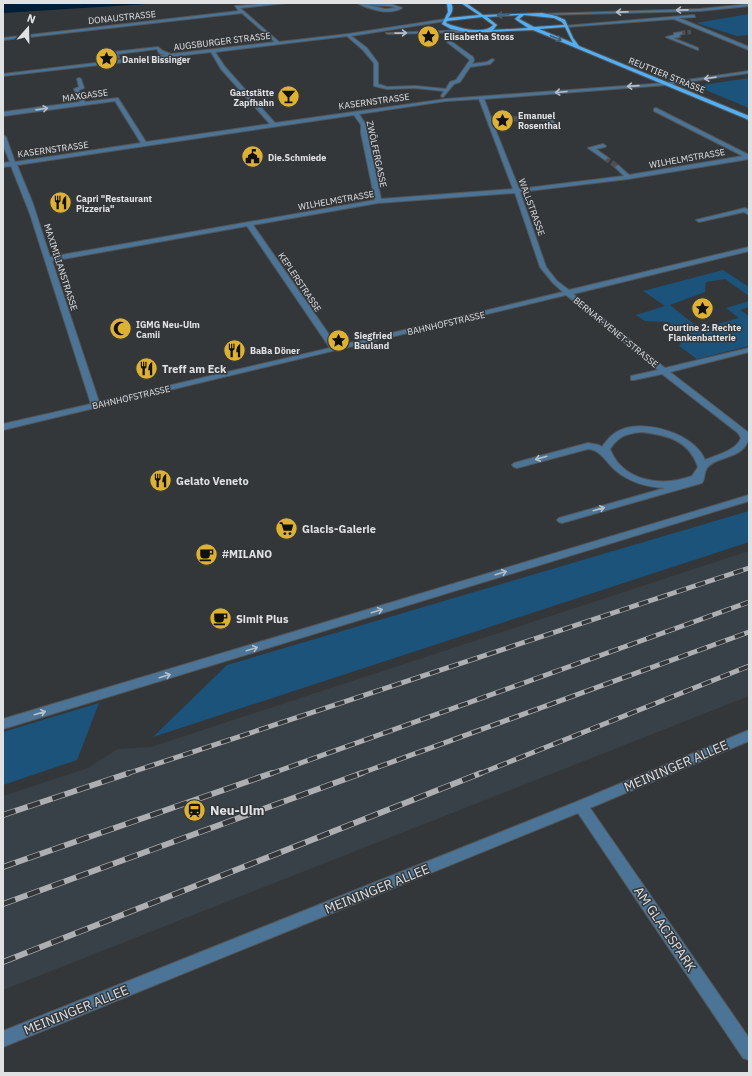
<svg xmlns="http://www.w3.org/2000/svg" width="752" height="1076" font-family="'IBM Plex Sans',sans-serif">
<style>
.built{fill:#384148}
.green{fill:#1c537a}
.water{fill:#001e35}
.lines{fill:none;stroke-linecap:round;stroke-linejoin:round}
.minor-tunnel-far1{stroke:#4e5053;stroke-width:4.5;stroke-dasharray:4.5 2;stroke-linecap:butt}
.minor-tunnel{stroke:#4e5053;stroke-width:5.5;stroke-dasharray:5.5 2.5;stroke-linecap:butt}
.minor-casing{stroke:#535658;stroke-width:2}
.major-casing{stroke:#535658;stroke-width:2}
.minor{fill:#4b7496;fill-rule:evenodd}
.major{fill:#53aff4;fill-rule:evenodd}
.rail-far1-casing{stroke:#adafb2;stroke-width:5}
.rail-casing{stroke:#adafb2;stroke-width:6}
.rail-far1{stroke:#34373a;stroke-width:3.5;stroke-dasharray:10;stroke-linecap:butt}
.rail{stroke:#34373a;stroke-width:4.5;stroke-dasharray:13;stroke-linecap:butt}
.oneway{stroke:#b3c0cc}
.oneway2{stroke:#3f617b}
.labels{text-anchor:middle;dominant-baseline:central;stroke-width:3;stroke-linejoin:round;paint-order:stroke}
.far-street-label{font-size:9px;fill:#dfe1e3;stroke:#34373a}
.far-poi-label{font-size:9px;font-weight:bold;fill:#dfe1e3;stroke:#34373a;text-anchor:start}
.poi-label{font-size:11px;font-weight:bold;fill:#dfe1e3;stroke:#34373a;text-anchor:start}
.near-street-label{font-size:13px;fill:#dfe1e3;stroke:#34373a}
.near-poi-label{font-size:13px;font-weight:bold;fill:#dfe1e3;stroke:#34373a;text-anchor:start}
</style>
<rect width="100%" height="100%" fill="#34373a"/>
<path class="built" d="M749,551v145l-746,294v-194l85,-28 30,-19 33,-2z"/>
<path class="green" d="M749,14v21l-12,1 -41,-13z
M749,78v30l-53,-22z
M723,270l26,17v9l-24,-17 -19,3 -1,10 -35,13 30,24 39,-11 -13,-10 23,-7v6l-9,3 9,6v30l-52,13 -18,-13 7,-11 -18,-13 -23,-1 -9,-6 29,-9 -22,-15z
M749,511v31l-596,195 74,-72z
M99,703l-22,57 -74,25v-53z"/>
<path class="water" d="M3,3h160l-160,10z"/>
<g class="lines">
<path class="minor-tunnel-far1" d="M681,33l10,-1"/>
<path class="minor-tunnel" d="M505,119l28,-1
M605,158l13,9"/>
<defs>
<path id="minor" d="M271,3h16l-47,5 39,34 69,-8 98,-15 -1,2 -94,15 16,12 11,15v21l9,3 28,-1 31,3 4,-7 6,-2 14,-20 -23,-18 2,-2 24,17 1,3 -2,4 15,-2 5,-3 2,1 -4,4 -20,3 -10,15 -6,2 -11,13 -2,-1 3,-5 -29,-3 -28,1 -13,-3v-23l-11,-13 -16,-14 -132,16 10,15 50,56 171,-24 220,-16 83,-12v2l-83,12 -182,14 7,18h14l3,2 -3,2h-13l27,68 105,-13 -9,-9 3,-2 11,10 114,-19 -89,-45v-2l2,-1 93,47v4l-121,20 -108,13 26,75 11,14 12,9 180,-43v4l-176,43 92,74 84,-20v4l-79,20 79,61c0,27 -33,22 -42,35 -3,4 -2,11 -5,15l-140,40 -3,-1 -2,-2 2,-2 106,-30c-19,-1 -36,-6 -50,-18 -9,-8 -14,-20 -27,-21l-71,19 -3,-1 -2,-2 2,-2 74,-20 11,2 3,2c6,-8 10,-14 21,-18 24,-9 72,5 82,31 11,-5 31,-9 36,-22l-3,-5 -76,-59 -28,6h-3v-4l27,-6 -92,-75 -563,135v-6l88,-20 -61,-190 -19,-48 -8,1v-4l7,-1 -7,-17v-10l3,2 9,25 126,-19 -26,-42 -112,15v-4l77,-10 -6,-13 5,-2 -2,-8 2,-1 2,1 3,9 -5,2 6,12 33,-4 28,44 124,-18 -49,-55 -10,-17 -208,24v-2l109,-13 3,-4 -2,-5 45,-5 5,4 8,3 104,-12 -33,-29 -239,27v-2l236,-27 -4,-5zM157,49l2,4 6,2 -48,5 2,-3 -1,-3zM479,99l34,90 -132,10 -14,-66 -1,-8 -7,-11 87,-13zM354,115l7,10v8l14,67 -325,57 -17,-53 -16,-39zM515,193l25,74 13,16 10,9 -226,54 -84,-121 125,-22zM247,226l83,122 -231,54 -47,-141zM641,432c26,3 48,8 57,35l-6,9c-24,9 -55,8 -74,-13 -3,-4 -6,-9 -8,-14 9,-13 15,-15 31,-17z
M357,3l34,1 11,4c-13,8 -33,1 -45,-5zM368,5l23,1 5,2 -11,1z
M749,4v2l-49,5 -158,4 -2,-1 160,-5z
M694,15l1,2 -16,1 70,29v3l-75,-31 -108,8 -2,-1z
M468,30l-1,2 -79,2 -2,-1z
M682,32v2l-3,1 1,2 -7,1 25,10v2l-32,-13 8,-2v-2z
M533,116l17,1 6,8 -5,1 -4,-6 -16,-1v-2z
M603,144l3,2 -1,1 -9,2 11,8 1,1 -3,2 -17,-12z
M745,208l4,2v5l-5,-3 -45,10 -3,-2z
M749,495v6l-746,228v-10z
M749,730v11l-159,67 159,230v22l-6,-2 -165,-245 -575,234v-16l573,-229z"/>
<path id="major" d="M447,3h4c3,6 1,10 -3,15l31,-3 -18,-12h5l17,12 59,-2 14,3 9,4 8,18 6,8 170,70v4l-216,-90 -45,2h-22l-15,-3 -9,-5 6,-12zM519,15l-4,4 13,9 -35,2 4,-5 -10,-8zM524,15l30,3 8,4 2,3 -30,2 -15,-8zM482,17l11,8c-8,10 -36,3 -47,-2l1,-2zM565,27l8,16 -34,-14z"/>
</defs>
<use href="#minor" class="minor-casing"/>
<use href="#major" class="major-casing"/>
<use href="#minor" class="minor"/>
<use href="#major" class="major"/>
<defs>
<path id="rail-far1" d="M126,774l623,-206
M270,774l479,-172
M359,774l390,-142
M479,774l270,-108"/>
<path id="rail" d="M3,815l126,-42
M3,867l269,-94
M3,904l359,-131
M3,962l478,-189"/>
</defs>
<use href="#rail-far1" class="rail-far1-casing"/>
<use href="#rail" class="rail-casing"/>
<use href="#rail-far1" class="rail-far1"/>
<use href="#rail" class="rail"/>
</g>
<defs><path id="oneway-shaft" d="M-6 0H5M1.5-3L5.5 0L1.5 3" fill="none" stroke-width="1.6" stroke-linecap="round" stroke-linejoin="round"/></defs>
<g class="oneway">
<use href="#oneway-shaft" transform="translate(682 10) rotate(179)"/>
<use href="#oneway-shaft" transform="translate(622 12) rotate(179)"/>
<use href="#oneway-shaft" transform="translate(401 33) rotate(-1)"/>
<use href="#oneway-shaft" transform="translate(710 78) rotate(172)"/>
<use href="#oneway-shaft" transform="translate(633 86) rotate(176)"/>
<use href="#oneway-shaft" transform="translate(561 92) rotate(175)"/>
<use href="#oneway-shaft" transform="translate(42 109) rotate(-8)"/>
<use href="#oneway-shaft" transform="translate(541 458) rotate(164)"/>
<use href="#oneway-shaft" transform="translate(599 509) rotate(-16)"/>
<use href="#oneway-shaft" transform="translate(501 573) rotate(-17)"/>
<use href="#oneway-shaft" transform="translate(377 611) rotate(-17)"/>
<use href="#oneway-shaft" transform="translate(252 649) rotate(-17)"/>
<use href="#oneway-shaft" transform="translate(165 676) rotate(-17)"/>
<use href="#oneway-shaft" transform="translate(40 713) rotate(-16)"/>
</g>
<g class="oneway2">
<use href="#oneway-shaft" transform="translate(503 15) rotate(176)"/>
<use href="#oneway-shaft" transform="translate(556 38) rotate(23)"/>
</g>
<defs>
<symbol id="sight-disc" viewBox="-11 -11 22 22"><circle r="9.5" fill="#ddb133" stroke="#34373a"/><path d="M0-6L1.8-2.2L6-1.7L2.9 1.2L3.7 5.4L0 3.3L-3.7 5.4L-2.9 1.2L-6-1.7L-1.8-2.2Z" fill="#111"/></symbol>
<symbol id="bar-disc" viewBox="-11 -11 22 22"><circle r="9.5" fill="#ddb133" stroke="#34373a"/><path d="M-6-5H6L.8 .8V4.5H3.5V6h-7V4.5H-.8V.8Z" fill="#111"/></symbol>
<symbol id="civic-disc" viewBox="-11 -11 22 22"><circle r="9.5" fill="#ddb133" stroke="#34373a"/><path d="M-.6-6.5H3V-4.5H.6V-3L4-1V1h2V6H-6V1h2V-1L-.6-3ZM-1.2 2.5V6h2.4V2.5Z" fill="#111"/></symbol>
<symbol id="restaurant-disc" viewBox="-11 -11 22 22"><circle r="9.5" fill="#ddb133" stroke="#34373a"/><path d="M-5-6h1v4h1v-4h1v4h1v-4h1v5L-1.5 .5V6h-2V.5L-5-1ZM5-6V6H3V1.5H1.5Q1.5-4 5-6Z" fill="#111"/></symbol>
<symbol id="mosque-disc" viewBox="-11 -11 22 22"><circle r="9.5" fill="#ddb133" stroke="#34373a"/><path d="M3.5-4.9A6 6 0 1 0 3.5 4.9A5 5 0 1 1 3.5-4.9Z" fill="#111"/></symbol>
<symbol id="supermarket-disc" viewBox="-11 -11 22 22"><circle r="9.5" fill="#ddb133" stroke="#34373a"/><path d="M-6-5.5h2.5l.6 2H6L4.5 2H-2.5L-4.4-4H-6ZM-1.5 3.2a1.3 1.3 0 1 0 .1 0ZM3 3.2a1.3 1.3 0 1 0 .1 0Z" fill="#111"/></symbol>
<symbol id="cafe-disc" viewBox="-11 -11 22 22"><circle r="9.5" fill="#ddb133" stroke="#34373a"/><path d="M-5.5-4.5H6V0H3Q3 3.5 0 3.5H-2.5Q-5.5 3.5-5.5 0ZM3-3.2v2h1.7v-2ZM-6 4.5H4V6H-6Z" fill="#111"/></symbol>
<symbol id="station-disc" viewBox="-11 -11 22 22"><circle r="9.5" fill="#ddb133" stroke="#34373a"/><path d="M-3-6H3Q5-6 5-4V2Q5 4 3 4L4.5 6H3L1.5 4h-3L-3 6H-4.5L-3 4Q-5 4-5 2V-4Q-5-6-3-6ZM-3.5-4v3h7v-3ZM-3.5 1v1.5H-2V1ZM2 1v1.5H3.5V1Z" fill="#111"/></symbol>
</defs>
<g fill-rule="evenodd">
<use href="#sight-disc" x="416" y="24" width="25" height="25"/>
<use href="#sight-disc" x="94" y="46" width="25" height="25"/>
<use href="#bar-disc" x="276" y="84" width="25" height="25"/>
<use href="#sight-disc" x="490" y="108" width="25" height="25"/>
<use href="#civic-disc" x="240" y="144" width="25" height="25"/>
<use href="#restaurant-disc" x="48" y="190" width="25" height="25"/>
<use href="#sight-disc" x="690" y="296" width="25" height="25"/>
<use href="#mosque-disc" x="108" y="316" width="25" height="25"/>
<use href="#sight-disc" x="326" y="328" width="25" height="25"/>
<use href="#restaurant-disc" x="222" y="338" width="25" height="25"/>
<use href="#restaurant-disc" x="134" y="356" width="25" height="25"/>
<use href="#restaurant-disc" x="148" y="468" width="25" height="25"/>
<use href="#supermarket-disc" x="274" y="516" width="25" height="25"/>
<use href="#cafe-disc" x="194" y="542" width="25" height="25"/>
<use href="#cafe-disc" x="208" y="606" width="25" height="25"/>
<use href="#station-disc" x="182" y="798" width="25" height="25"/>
</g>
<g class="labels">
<g class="far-street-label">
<text transform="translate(122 17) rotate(-6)">DONAUSTRASSE</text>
<text transform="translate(222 41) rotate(-7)">AUGSBURGER STRASSE</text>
<text transform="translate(667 75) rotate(22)">REUTTIER STRASSE</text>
<text transform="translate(85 95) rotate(-8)">MAXGASSE</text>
<text transform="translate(374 101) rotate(-8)">KASERNSTRASSE</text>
<text transform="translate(53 149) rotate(-8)">KASERNSTRASSE</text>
<text transform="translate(377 154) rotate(78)">ZWÖLFERGASSE</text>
<text transform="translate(687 158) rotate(-10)">WILHELMSTRASSE</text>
<text transform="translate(336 200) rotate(-10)">WILHELMSTRASSE</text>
<text transform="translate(532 207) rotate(70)">WALLSTRASSE</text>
<text transform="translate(61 267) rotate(72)">MAXIMILIANSTRASSE</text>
<text transform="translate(300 282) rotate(56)">KEPLERSTRASSE</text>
<text transform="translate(446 323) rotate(-13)">BAHNHOFSTRASSE</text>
<text transform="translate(616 332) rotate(39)">BERNAR-VENET-STRASSE</text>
<text transform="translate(131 397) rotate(-13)">BAHNHOFSTRASSE</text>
</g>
<g class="far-poi-label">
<text x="444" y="36">Elisabetha Stoss</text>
<text x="122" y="59">Daniel Bissinger</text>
<text x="274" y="92" text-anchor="end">Gaststätte<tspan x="274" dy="10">Zapfhahn</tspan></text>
<text x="518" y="115">Emanuel<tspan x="518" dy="10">Rosenthal</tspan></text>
<text x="268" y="157">Die.Schmiede</text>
<text x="76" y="198">Capri "Restaurant<tspan x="76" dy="10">Pizzeria"</tspan></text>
<text x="136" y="324">IGMG Neu-Ulm<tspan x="136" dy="10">Camii</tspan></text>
<text x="702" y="327" text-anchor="middle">Courtine 2: Rechte<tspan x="702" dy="10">Flankenbatterie</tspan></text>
<text x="354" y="335">Siegfried<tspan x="354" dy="10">Bauland</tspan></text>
<text x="250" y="350">BaBa Döner</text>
</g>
<g class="poi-label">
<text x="162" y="369">Treff am Eck</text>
<text x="176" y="481">Gelato Veneto</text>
<text x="302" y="529">Glacis-Galerie</text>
<text x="222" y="554">#MILANO</text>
<text x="236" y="619">Simit Plus</text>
</g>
<g class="near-street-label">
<text transform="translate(676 766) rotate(-23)">MEININGER ALLEE</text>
<text transform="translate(377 889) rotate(-22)">MEININGER ALLEE</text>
<text transform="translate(665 929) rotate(56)">AM GLACISPARK</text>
<text transform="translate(76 1010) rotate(-22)">MEININGER ALLEE</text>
</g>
<g class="near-poi-label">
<text x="210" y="810">Neu-Ulm</text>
</g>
</g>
<rect width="752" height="1076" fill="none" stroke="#dfe1e3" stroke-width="8"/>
<g transform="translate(28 28) rotate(20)" stroke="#34373a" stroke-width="3" paint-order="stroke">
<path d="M0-3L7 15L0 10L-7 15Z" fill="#dfe1e3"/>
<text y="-6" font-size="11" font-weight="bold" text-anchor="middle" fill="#dfe1e3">N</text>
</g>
</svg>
